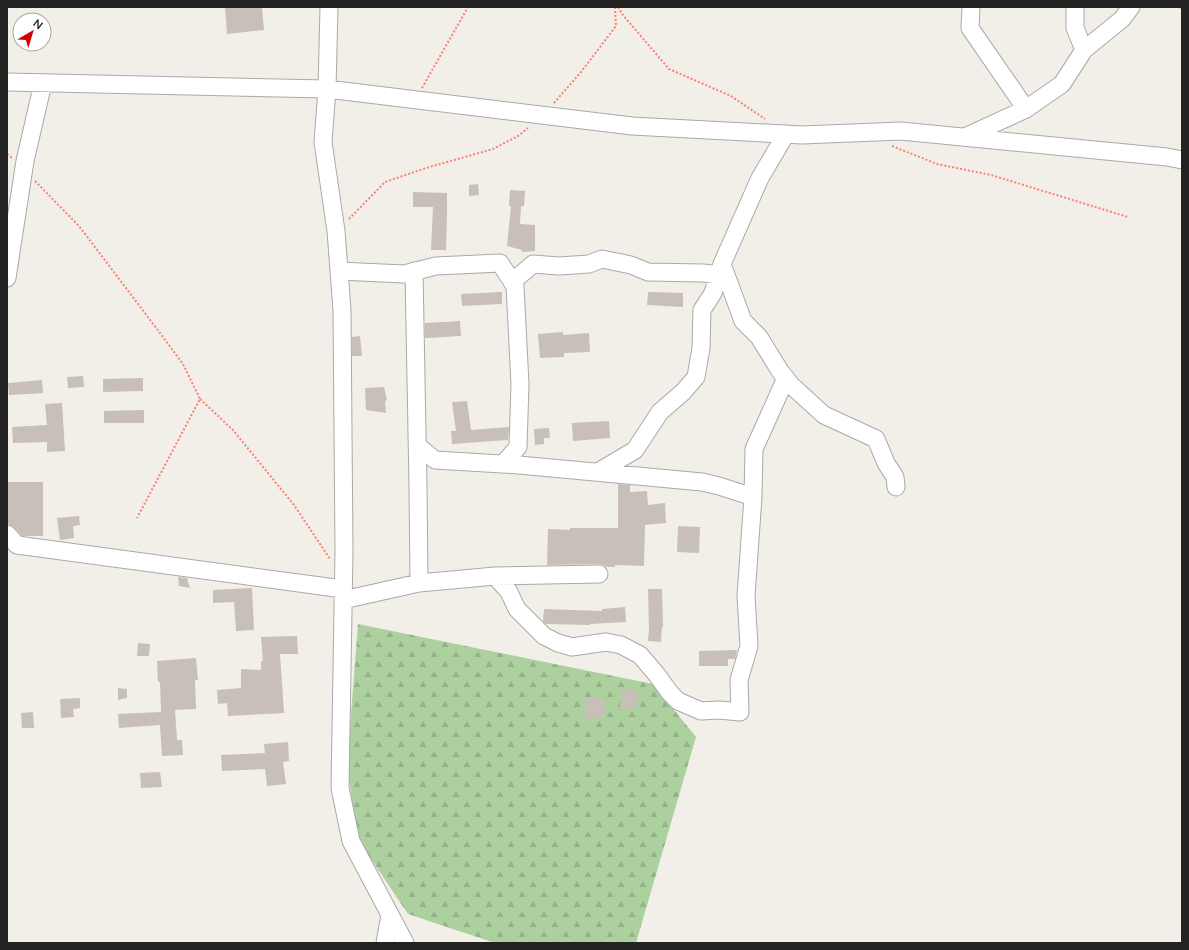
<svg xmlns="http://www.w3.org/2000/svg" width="1189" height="950" font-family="Lato,sans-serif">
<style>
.forest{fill:url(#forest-firs)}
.building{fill:#c7bfb8}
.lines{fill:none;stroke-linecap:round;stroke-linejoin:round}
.minor-casing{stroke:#a9a9a9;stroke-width:19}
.path{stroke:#fa8072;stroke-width:2;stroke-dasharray:2 2;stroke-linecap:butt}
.minor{stroke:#fff;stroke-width:17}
</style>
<defs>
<pattern id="forest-firs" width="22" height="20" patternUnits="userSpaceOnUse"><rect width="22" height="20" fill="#add19e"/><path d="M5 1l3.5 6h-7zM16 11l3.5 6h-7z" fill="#95b388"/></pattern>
</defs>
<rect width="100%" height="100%" fill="#f2efe9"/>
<path class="forest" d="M358,624l295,60 43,53 -60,206h-141l-87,-29 -51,-76 -8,-60v-38z"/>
<path class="building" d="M225,7h37l2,23 -37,4z
M478,184l1,11 -10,1v-11z
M510,190l15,1 -1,15h-3l-1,18 15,1v26l-13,1v-2l-15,-4 4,-40h-2z
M413,192l34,1v20l-1,37h-15l2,-43h-20z
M502,292v12l-40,2 -1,-12z
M648,292l35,1v14l-36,-2z
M460,321l1,15 -36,2v-15z
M563,332v3l26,-2 1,19 -26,1v4l-24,1 -2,-24z
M360,336l2,20h-10v-19z
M83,376l1,11 -16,1 -1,-11z
M143,378v13l-40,1v-13z
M42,380l1,13 -34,2 -1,-12z
M384,387l3,13 -2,1 1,12 -20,-3 -1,-22z
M467,401l4,29 38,-3 -1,13 -56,4 -1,-13h5l-4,-29z
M62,403l3,48 -18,1v-10l-34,1 -1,-16 35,-2 -2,-21z
M144,410v13h-40v-12z
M609,421l1,17 -37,3 -1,-18z
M549,428l1,10h-6v6l-9,1 -1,-16z
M7,482h36v54h-21l-8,-9 -4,-2 -3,-1z
M618,484l12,1v7l17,-1 1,14 17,-2 1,20 -21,2 -1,41 -29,-1v2h-9l-3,-2 -4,-1 -52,1 1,-36 22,1v-2h48z
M79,516l1,9 -7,1 1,12 -14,2 -3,-22z
M678,526l22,1 -1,26 -22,-1z
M178,577l9,1 3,10 -11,-2z
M252,588l2,42 -18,1 -2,-29 -21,1v-13z
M648,589h14l1,38h-1l-1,15 -13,-1 1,-11z
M625,607l1,15 -36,2v1l-44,-1 -3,-3 1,-12 58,2v-2z
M297,636l1,18h-18l4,59 -56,3 -1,-13 -9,1 -1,-14 24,-2v-19l20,1v-9h2l-2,-24z
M138,643l12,1 -1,12h-12z
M737,650l-2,9h-7v7h-29v-15z
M196,658l2,22h-3l1,29 -21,1 2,30h5l1,15 -21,1 -2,-31 -41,3 -1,-14 43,-2 -1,-30h-2l-1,-21z
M118,688l9,1v9l-9,2z
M622,689l16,1 -2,19 -16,-1z
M586,697l19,2 -1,19 -20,-1z
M80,698v10l-7,1 1,8 -13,1 -1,-19z
M33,712l1,16h-12l-1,-15z
M288,742l1,19 -6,1 3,22 -19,2 -2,-17 -43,2 -1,-16 44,-2 -1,-9z
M160,772l2,15 -21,1 -1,-15z"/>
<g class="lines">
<defs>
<path id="minor" d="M329,7l-2,82 -4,53 13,89 6,79 2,241 -4,237 11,53 54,102
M971,7l-1,21 56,81
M1075,7v21l9,22
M7,82l320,7 305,37 170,9 99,-4 266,26 15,3
M965,137l61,-28 36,-25 22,-34 38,-31 9,-12
M722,264l21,57 16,16 21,34 11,14 33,30 52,24 10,24 9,14 1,10
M339,271l65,3 32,-8 64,-3 15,23 5,98 -2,63 -15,17
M414,271l4,216 1,96
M7,278l18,-117 18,-78
M512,282l21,-18 26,2 30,-2 13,-5 29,6 17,7 55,1 16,2
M418,446l17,14 84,5 183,17 17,4 34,11
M598,472l37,-22 25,-38 23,-20 13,-15 5,-29 1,-38 11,-17 9,-29 38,-86 26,-44
M7,534l10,11 326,44
M495,576l14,16 8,17 27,27 14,7 14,4 34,-5 15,3 19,10 17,20 13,18 8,8 23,10 18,-1 21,2 -1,-32 10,-34 -3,-50 7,-99 1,-48 32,-71
M343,600l76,-17 76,-7 104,-2
M385,943l5,-28"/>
</defs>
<use href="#minor" class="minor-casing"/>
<path class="path" d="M618,7l4,7 47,55 62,27 34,23
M1180,7l2,2
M422,88l46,-81
M554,103l27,-31 35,-46 -1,-19
M892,146l45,18 54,11 137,42
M7,154l5,4
M35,181l44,45 78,103 26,35 17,35 -63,119
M349,219l36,-37 41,-14 67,-19 25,-13 10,-8
M200,399l33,31 61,75 36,54"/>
<use href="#minor" class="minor"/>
</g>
<rect width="1189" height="950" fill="none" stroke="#222222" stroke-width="16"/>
<g transform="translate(32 32) rotate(38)"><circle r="19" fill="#ffffff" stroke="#a7a7a7"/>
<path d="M0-3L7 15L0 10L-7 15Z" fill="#d40000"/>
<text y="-6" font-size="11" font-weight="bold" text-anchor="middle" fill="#222222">N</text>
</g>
</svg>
